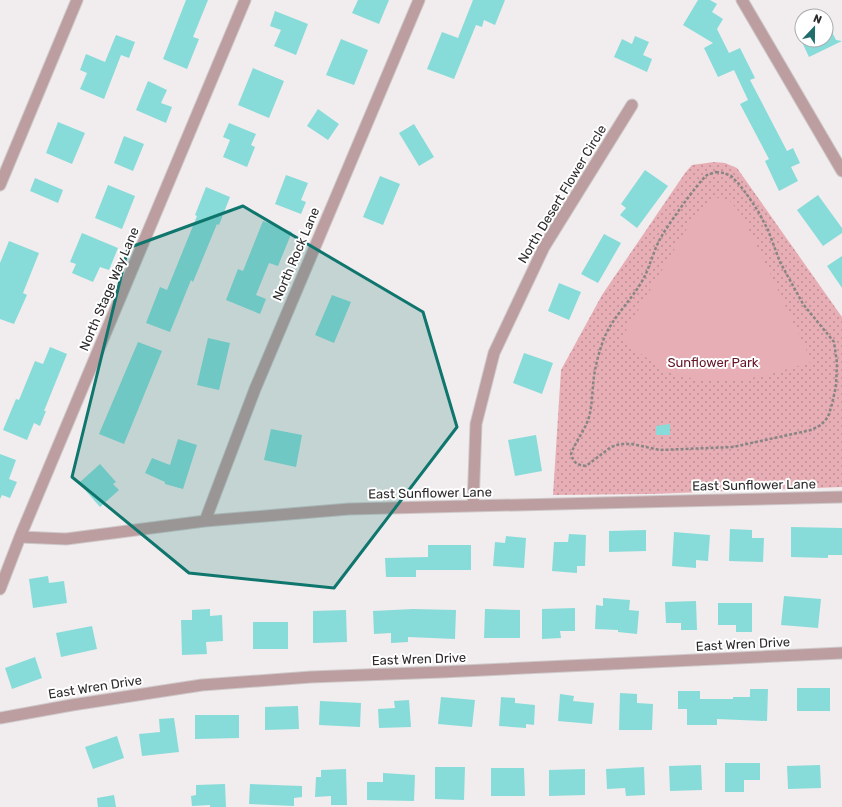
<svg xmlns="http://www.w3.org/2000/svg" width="842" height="807" font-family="Rubik,sans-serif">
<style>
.park{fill:url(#park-dots)}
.pitch{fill:#e7afb5}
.building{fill:#87dcd9}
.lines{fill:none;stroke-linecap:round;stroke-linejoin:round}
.minor-casing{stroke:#cec9ca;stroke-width:13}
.path{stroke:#888585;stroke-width:2.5;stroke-dasharray:3 2;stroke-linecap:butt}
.minor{stroke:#bd9ea0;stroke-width:11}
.marked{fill:#0f766e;fill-opacity:0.2;stroke:#0f766e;stroke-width:3;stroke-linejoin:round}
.labels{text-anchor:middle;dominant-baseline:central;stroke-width:4;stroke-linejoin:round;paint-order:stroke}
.street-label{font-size:13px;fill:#2c2a2a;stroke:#fff}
.park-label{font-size:13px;fill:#661528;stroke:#fff}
</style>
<defs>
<pattern id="park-dots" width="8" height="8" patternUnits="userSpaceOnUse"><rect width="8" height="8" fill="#e7afb5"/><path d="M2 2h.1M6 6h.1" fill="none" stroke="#bb8f93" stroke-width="1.8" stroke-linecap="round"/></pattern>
</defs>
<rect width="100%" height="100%" fill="#f1eced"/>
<path class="park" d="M714,162l11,1 12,5 105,149v170l-191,7 -98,1 8,-125 41,-75 83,-122 7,-8z"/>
<path class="pitch" d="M715,198l13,1 13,15 18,36 53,112 -38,11 -32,7 -39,1 -37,-9 -45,-33 68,-114z"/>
<path class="building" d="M186,0h22l-15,37 6,2 -12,30 -24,-10z
M358,0h31l-10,24 -27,-11z
M473,0h32l-10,25 -11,-5 -2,7 -6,-2 -22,54 -27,-10 15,-37 16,6z
M698,0h12l7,4 -5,8 11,7 -6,10 12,24 11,-5 15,30 -5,2 37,71 6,-3 7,15 -9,4 7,14 -19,10 -14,-30 4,-2 -29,-55 8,-4 -14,-30 -16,7 -14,-29 9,-5 -30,-18z
M275,11l33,13 -12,31 -22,-9 7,-16 -11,-4z
M826,20l10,20 6,1 -33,16 -8,-17h25z
M116,35l19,7 -6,16 -8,-3 -17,44 -24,-10 7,-16 -7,-3 6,-16 19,8z
M635,36l14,6 -6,13 9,4 -5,13 -33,-15 8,-18 10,5z
M341,39l27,11 -14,35 -28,-10z
M253,68l31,13 -15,37 -31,-13z
M148,81l19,9 -6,13 11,4 -6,16 -30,-13z
M318,109l21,15 -11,16 -21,-14z
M58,122l27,11 -13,31 -26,-11z
M229,123l27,11 -5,11 4,2 -8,20 -24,-10 7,-17 -7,-3z
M414,124l20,33 -15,9 -20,-33z
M124,136l20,8 -11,27 -19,-8z
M645,170l23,16 -31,42 -17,-13 6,-7 -5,-4z
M286,175l22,8 -7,17 5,2 -5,12 -26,-10z
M380,176l20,8 -17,41 -20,-8z
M35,178l28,12 -5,13 -28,-12z
M108,185l27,11 -13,33 -27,-11z
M206,187l24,10 -11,28 -2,-1 -24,58 -2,-2 -21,52 -24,-9 14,-36 7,3 30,-74 -2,-1z
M818,195l24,33v5l-19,13 -26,-36z
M263,221l29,11 -14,34 -9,-3 -13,32 10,4 -6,15 -34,-14 12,-31 5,2z
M82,233l36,15 -9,22 -9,-3 -7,15 -21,-9 4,-9 -6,-2z
M604,234l17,9 -23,40 -17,-9z
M9,241l30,12 -16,40 4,2 -13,29 -14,-5v-56z
M842,256v32l-15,-22z
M559,283l22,9 -12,28 -21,-9z
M332,295l19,7 -17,41 -19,-8z
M208,338l22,5 -11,47 -22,-5z
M138,342l24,9 -38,93 -25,-10z
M50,347l17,7 -23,57h2l-6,15 -6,-3 -7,17 -24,-10 13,-31 3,1 16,-39 8,3z
M524,353l29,10 -11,31 -29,-11z
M670,424v11h-14v-9z
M271,429l31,6 -6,32 -32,-7z
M536,435l6,36 -27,5 -7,-36z
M178,439l19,6 -14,44 -18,-5v-2l-20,-9 7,-15 18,7z
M0,454l16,6 -7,19 8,3 -7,16 -8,-3 -2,4z
M100,464l16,18 -3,2 6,6 -19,17 -21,-24z
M791,527l51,1v27h-14v3l-37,-1z
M730,529l22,1v8h12l-1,24 -34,-1z
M646,530v21l-37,1v-21z
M674,532l36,3 -2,26 -12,-1v8l-24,-2z
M569,534l17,1 -1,31h-8v7l-25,-2 2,-29h14z
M506,536l20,2 -2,30 -31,-2 2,-24 10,1z
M428,545h43v25h-55v7h-30l-1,-19 43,-1z
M48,576l1,7 15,-2 3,22 -34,5 -4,-29z
M784,596l37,3 -3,29 -37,-3z
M603,598l27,2 -1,10 10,1 -2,23 -19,-2v-2l-23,-1 1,-24 7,1z
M696,601l1,29h-16v-7h-15l-1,-21z
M718,603h34v29h-16v-7h-18z
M575,608v23h-15l1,7 -19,1v-30z
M210,609v7l12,-1 1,26 -17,1 1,12 -25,1 -1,-35h11v-10z
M413,609l43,1 -1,29 -47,-2v5l-17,1v-10l-17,1 -1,-23z
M485,609l35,1v28h-36z
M346,610l1,32 -34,1v-32z
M253,622h35v27h-35z
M92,626l5,23 -36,8 -5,-24z
M35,657l7,21 -30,11 -7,-21z
M797,688h33v23h-33z
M750,689h18l-1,32 -50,-2v6h-30v-16h-9v-18h22v8h33v-2h17z
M620,693l17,1v9l16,1 -1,26h-33z
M560,694l14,2 -1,5 21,2 -2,21 -34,-3z
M441,697l34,3 -3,27 -34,-3z
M501,697l14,1v5l20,2 -1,20 -8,-1v4l-27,-2z
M409,700l2,27 -32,1 -1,-19 17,-1 -1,-7z
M320,701l41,2 -1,24 -41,-2z
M298,706l1,23 -34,1v-23z
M195,715h44v23l-44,1z
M174,718l5,34 -37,4 -3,-22 21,-2 -1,-13z
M117,736l7,22 -31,11 -8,-22z
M725,763h35v17h-16v12h-19z
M701,765l1,25 -32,1 -1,-25z
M820,765l1,23 -33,1 -1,-23z
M435,767h30l-1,33 -29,-1z
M644,767l1,28 -19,1 -1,-8 -18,1 -1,-20z
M491,768h33l1,28h-34z
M346,769l1,36h-16v-9l-16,1 1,-20h5v-7z
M585,769v26l-36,1v-26z
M383,773l32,2 -1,26 -47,-1v-18h16z
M225,784l1,23h-16v-2l-18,1 -1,-10 5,-1v-10z
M250,784l52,2v11l-8,1v8l-45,-2z
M114,795l2,12h-18l-1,-9z"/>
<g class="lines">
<defs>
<path id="minor" d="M742,0l100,171
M0,185l77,-185
M473,506l3,-82 18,-71 50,-106 88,-142
M205,521l50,-132 164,-389
M20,537l46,2 139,-18 144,-12 493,-12
M0,589l20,-52 225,-537
M0,718l72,-13 130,-20 109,-8 131,-5 400,-19"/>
</defs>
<use href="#minor" class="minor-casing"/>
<path class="path" d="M716,172l8,1 7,3 8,8 9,12 10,15 10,19 12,32 23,42 31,38 3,21 -1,23 -4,18 -4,13 -7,8 -10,5 -78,17 -73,3 -28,-6h-12l-9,3 -25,19c-9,-1 -12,-3 -15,-12 5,-14 16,-26 19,-41 2,-9 2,-18 3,-27 1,-15 5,-31 10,-45 8,-22 26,-38 38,-58 8,-13 11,-28 18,-42 5,-11 40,-60 48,-66 3,-1 6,-2 9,-3z"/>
<use href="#minor" class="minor"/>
</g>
<path class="marked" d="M243,206l180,106 34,115 -123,161 -145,-15 -117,-96 56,-229z"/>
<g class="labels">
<g class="street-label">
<text transform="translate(562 194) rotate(-59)">North Desert Flower Circle</text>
<text transform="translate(296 254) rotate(-67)">North Rock Lane</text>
<text transform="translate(109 289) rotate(-67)">North Stage Way Lane</text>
<text transform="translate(754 485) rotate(-1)">East Sunflower Lane</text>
<text transform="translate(430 493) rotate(-1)">East Sunflower Lane</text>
<text transform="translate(743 644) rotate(-3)">East Wren Drive</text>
<text transform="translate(419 659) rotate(-2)">East Wren Drive</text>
<text transform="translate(95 687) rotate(-9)">East Wren Drive</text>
</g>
<g class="park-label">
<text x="713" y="362">Sunflower Park</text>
</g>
</g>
<g transform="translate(814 28) rotate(22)"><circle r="19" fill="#ffffff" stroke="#abaaaa"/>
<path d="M0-3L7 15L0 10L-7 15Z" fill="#216d6b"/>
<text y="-6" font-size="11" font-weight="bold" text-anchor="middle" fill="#2c2a2a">N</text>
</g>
</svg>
